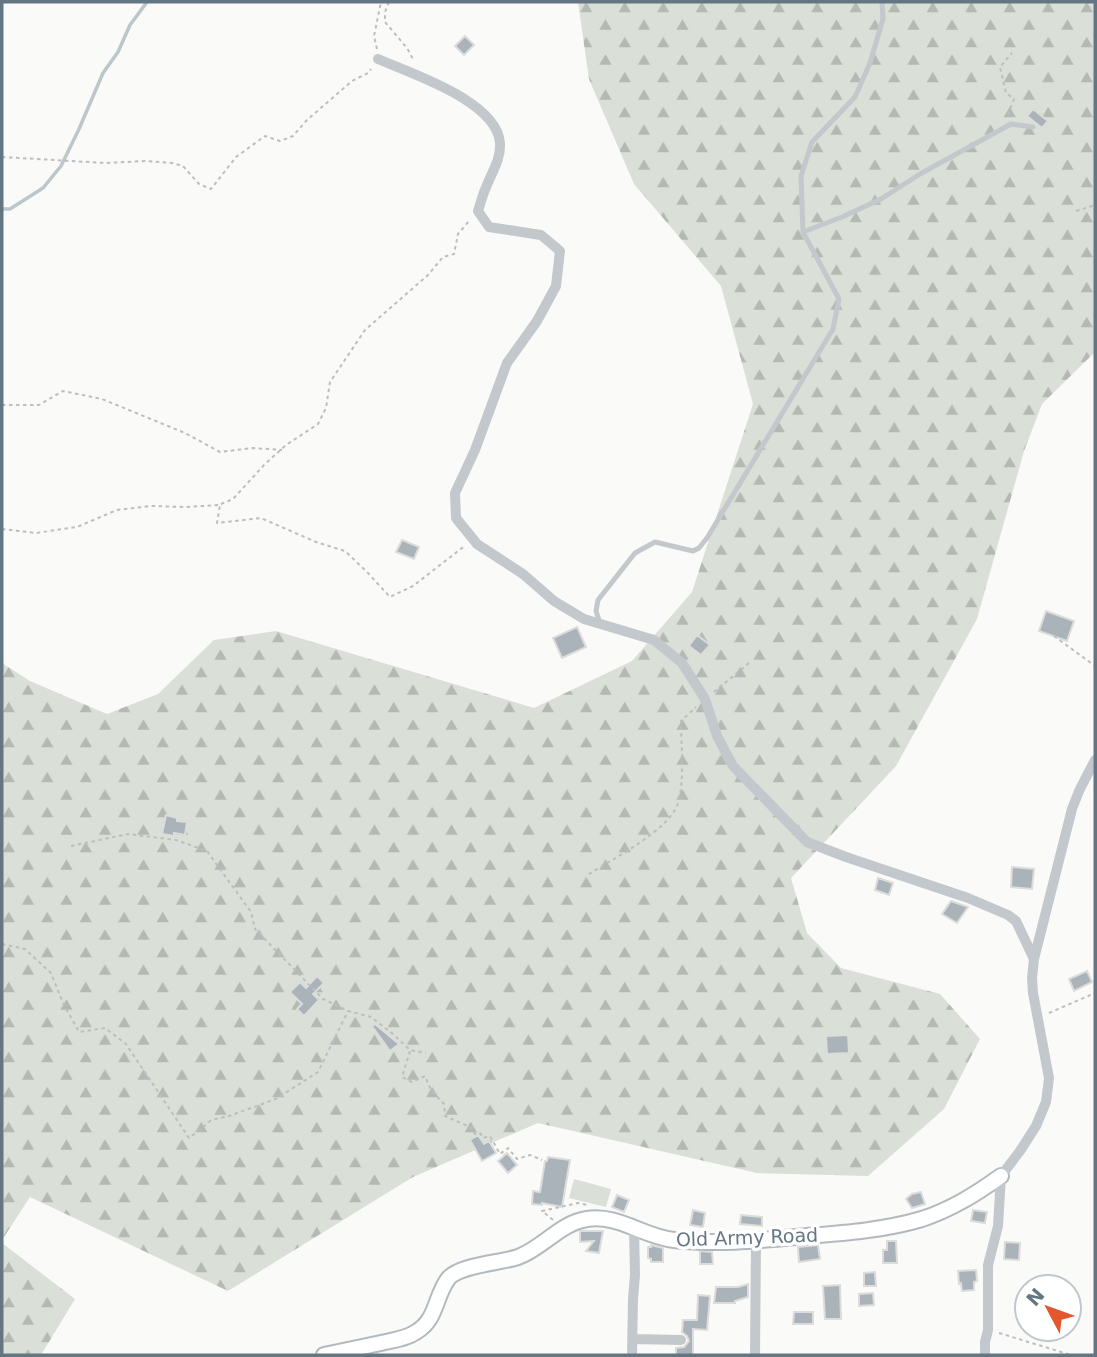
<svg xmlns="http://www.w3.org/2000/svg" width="1097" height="1357" font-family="'DejaVu Sans',sans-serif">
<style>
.forest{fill:url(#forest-firs)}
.pitch{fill:#dadfd7}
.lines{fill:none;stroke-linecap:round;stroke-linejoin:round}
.stream{stroke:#bbc7cb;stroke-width:3.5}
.building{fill:#aab3b9;stroke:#dcdcda;stroke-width:2}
.secondary-casing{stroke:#b3babf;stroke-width:18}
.path{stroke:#bbbfc2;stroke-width:2;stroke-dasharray:3.5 3.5;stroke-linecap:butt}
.lane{stroke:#c3c8cc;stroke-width:5}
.street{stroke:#c3c8cc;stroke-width:10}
.secondary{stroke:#fff;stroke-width:14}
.labels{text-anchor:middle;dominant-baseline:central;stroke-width:7;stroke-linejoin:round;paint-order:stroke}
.street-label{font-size:19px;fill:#657683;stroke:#fff}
</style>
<defs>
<pattern id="forest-firs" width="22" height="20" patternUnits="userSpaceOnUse" patternTransform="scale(1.75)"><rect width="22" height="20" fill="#dadfd7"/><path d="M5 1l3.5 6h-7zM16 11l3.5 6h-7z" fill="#b4b9b4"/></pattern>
</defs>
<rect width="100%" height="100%" fill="#fafaf8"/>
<path class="forest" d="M578,2h517v350l-53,52 -18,47 -47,168 -81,147 -105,112 16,55 34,35 99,26 40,45 -36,70 -76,67 -111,-3 -219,-50 -125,54 -185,114 -198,-94 -28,43v-577l28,18 77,33 51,-20 56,-54 62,-9 258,77 98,-47 60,-69 61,-188 -32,-118 -87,-102 -45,-105z
M2,1243l73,56 -34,56h-39z"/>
<path class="pitch" d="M574,1179l37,10 -5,18 -37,-9z"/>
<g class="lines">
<path class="stream" d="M2,209h8l33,-21 18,-22 18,-37 24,-56 15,-21 12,-27 17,-23"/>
</g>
<path class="building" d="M465,36l9,9 -10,10 -9,-9z
M1033,109l15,12 -6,7 -15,-12z
M402,540l17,7 -5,12 -18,-7z
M1046,611l28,10 -7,20 -28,-10z
M577,627l9,20 -24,11 -9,-20z
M697,635l13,10 -9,10 -12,-9z
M166,815l11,3v3l10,1 -2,13 -11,-2v3l-12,-2z
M1012,867l22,2 -2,20 -21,-2z
M878,878l15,5 -4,12 -14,-5z
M951,901l17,6 -11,16 -15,-9z
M1087,971l5,11 -18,9 -5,-12z
M317,976l7,7 -11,11 6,6 -15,16 -7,-7 5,-5 -12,-12 10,-10 6,6z
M375,1024l24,20 -9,7 -18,-25z
M848,1035l1,18 -22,1 -1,-18z
M478,1135l6,9 5,-3 7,12 -14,8 -12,-21z
M507,1153l10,12 -9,8 -10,-12z
M548,1157l22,3 -8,47 -20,-4v2l-10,-1 1,-13 7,1 5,-31h2z
M921,1192l4,12 -13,4 -6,-9 6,-5z
M617,1195l12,5 -5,12 -12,-5z
M693,1210l12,3 -2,14 -13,-2z
M973,1210l14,2 -2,11 -14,-2z
M741,1215l21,2v9l-22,-2z
M580,1231h23l-4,22 -13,-2 8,-10 -14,1z
M887,1241h9l1,22h-14v-13h4z
M1005,1242l15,1 -1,17 -15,-1z
M651,1245l12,3v14h-12v-3l-3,-1v-11h3z
M818,1245l2,14 -21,3 -1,-15z
M700,1251l12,1 1,12h-13z
M976,1270l1,11 -3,1v8l-12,1 -1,-8 -2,1 -1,-13z
M875,1272l1,14h-12v-13z
M748,1284v13l-13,4v2h-21l2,-16h22z
M840,1285l1,34h-16l-2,-33z
M873,1293l1,12 -15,1v-12z
M698,1295l12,1 -3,34 -14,-1v26h-17v-7l8,-1 5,-6 -2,-5 -5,-4 1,-12h14z
M794,1312h19v12h-20z"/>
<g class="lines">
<defs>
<path id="secondary" d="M324,1355c19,-4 38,-8 57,-12 12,-3 25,-4 35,-11 21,-12 19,-36 32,-53 10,-14 53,-16 70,-22 25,-9 42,-34 69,-38 31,-5 57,18 87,21 44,5 89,0 133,-4 38,-3 78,-6 115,-17 30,-10 54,-25 79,-43"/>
</defs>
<use href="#secondary" class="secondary-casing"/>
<path class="path" d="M389,2l-4,10v10l22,26 7,13
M377,49l-3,-13 7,-34
M1008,115l6,-16 -8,-6 -6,-26 12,-14
M2,157l104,6 39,-2 27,2 11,3 16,18 12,5 25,-32 29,-21 15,5 13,-5 14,-16 45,-39 16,-8 3,-4
M1076,211l19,-6
M2,405h37l24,-14 39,8 83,34 35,19 33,-4 29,2
M221,504l12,-5 31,-34 22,-20 32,-21 8,-16 4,-26 35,-52 63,-55 15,-18 11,-3 4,-20 11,-13
M2,529l34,4 41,-6 40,-17 34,-4 34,1 35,-2 -3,18 44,-5 55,24 29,9 22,21 23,25 23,-11 49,-38 3,-1
M1054,636l41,30
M714,692l35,-29
M71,846l57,-12 48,6 31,11 44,61 4,17 68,70 25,12 23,6 22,17 17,16 16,3
M589,874c23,-15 80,-43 89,-71 7,-24 3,-57 3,-82l15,-14
M2,944l23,5 26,24 12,30 16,29 26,-4 21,16 63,94 12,-9 10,-9 18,-4 47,-17 42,-27 30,-61
M1049,1013l46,-20
M410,1051l-8,26 10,5 13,-6 6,14 13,14 1,12 27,12 3,6 5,-1 3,5 7,-2 10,18 8,-6 9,11 13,-4 12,5
M553,1220l-11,-9 36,-8 10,2
M999,1333l72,22"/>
<path class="lane" d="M803,232l39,-15 39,-18 39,-25 91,-50 22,3
M600,623l-4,-12 2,-11 37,-47 20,-11 38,9 6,-3 8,-10 126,-209 6,-30 -36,-67 -2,-56 11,-34 43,-45 15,-34 13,-44 -1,-17"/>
<path class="street" d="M378,59c34,15 119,42 122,84 1,16 -8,29 -13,42 -4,8 -6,17 -9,26l11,16 52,8 19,16 -4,35 -19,35 -30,42 -32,87 -20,43 1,25 21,26 46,30 31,27 30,18 70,21 28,23 23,36 12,37 16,30 74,76 39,15 122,41 40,17 8,6 18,38
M633,1339l48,1
M632,1355l1,-56 2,-24 -1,-47
M755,1355l1,-115
M985,1355v-13l3,-12v-65l10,-39 3,-50 19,-25 16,-25 10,-24 3,-24 -16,-85 -1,-15 2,-19 38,-150 7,-18 16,-31"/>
<use href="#secondary" class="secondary"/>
</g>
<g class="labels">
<g class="street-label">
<text transform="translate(747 1237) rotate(-2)">Old Army Road</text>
</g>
</g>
<rect width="1097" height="1357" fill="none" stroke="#657683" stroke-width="7"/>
<g transform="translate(1048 1308) rotate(311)"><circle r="33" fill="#ffffff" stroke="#c1c8cd" stroke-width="2"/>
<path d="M0-5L12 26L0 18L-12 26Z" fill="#e4572e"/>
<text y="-10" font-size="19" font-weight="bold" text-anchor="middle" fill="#657683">N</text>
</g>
</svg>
